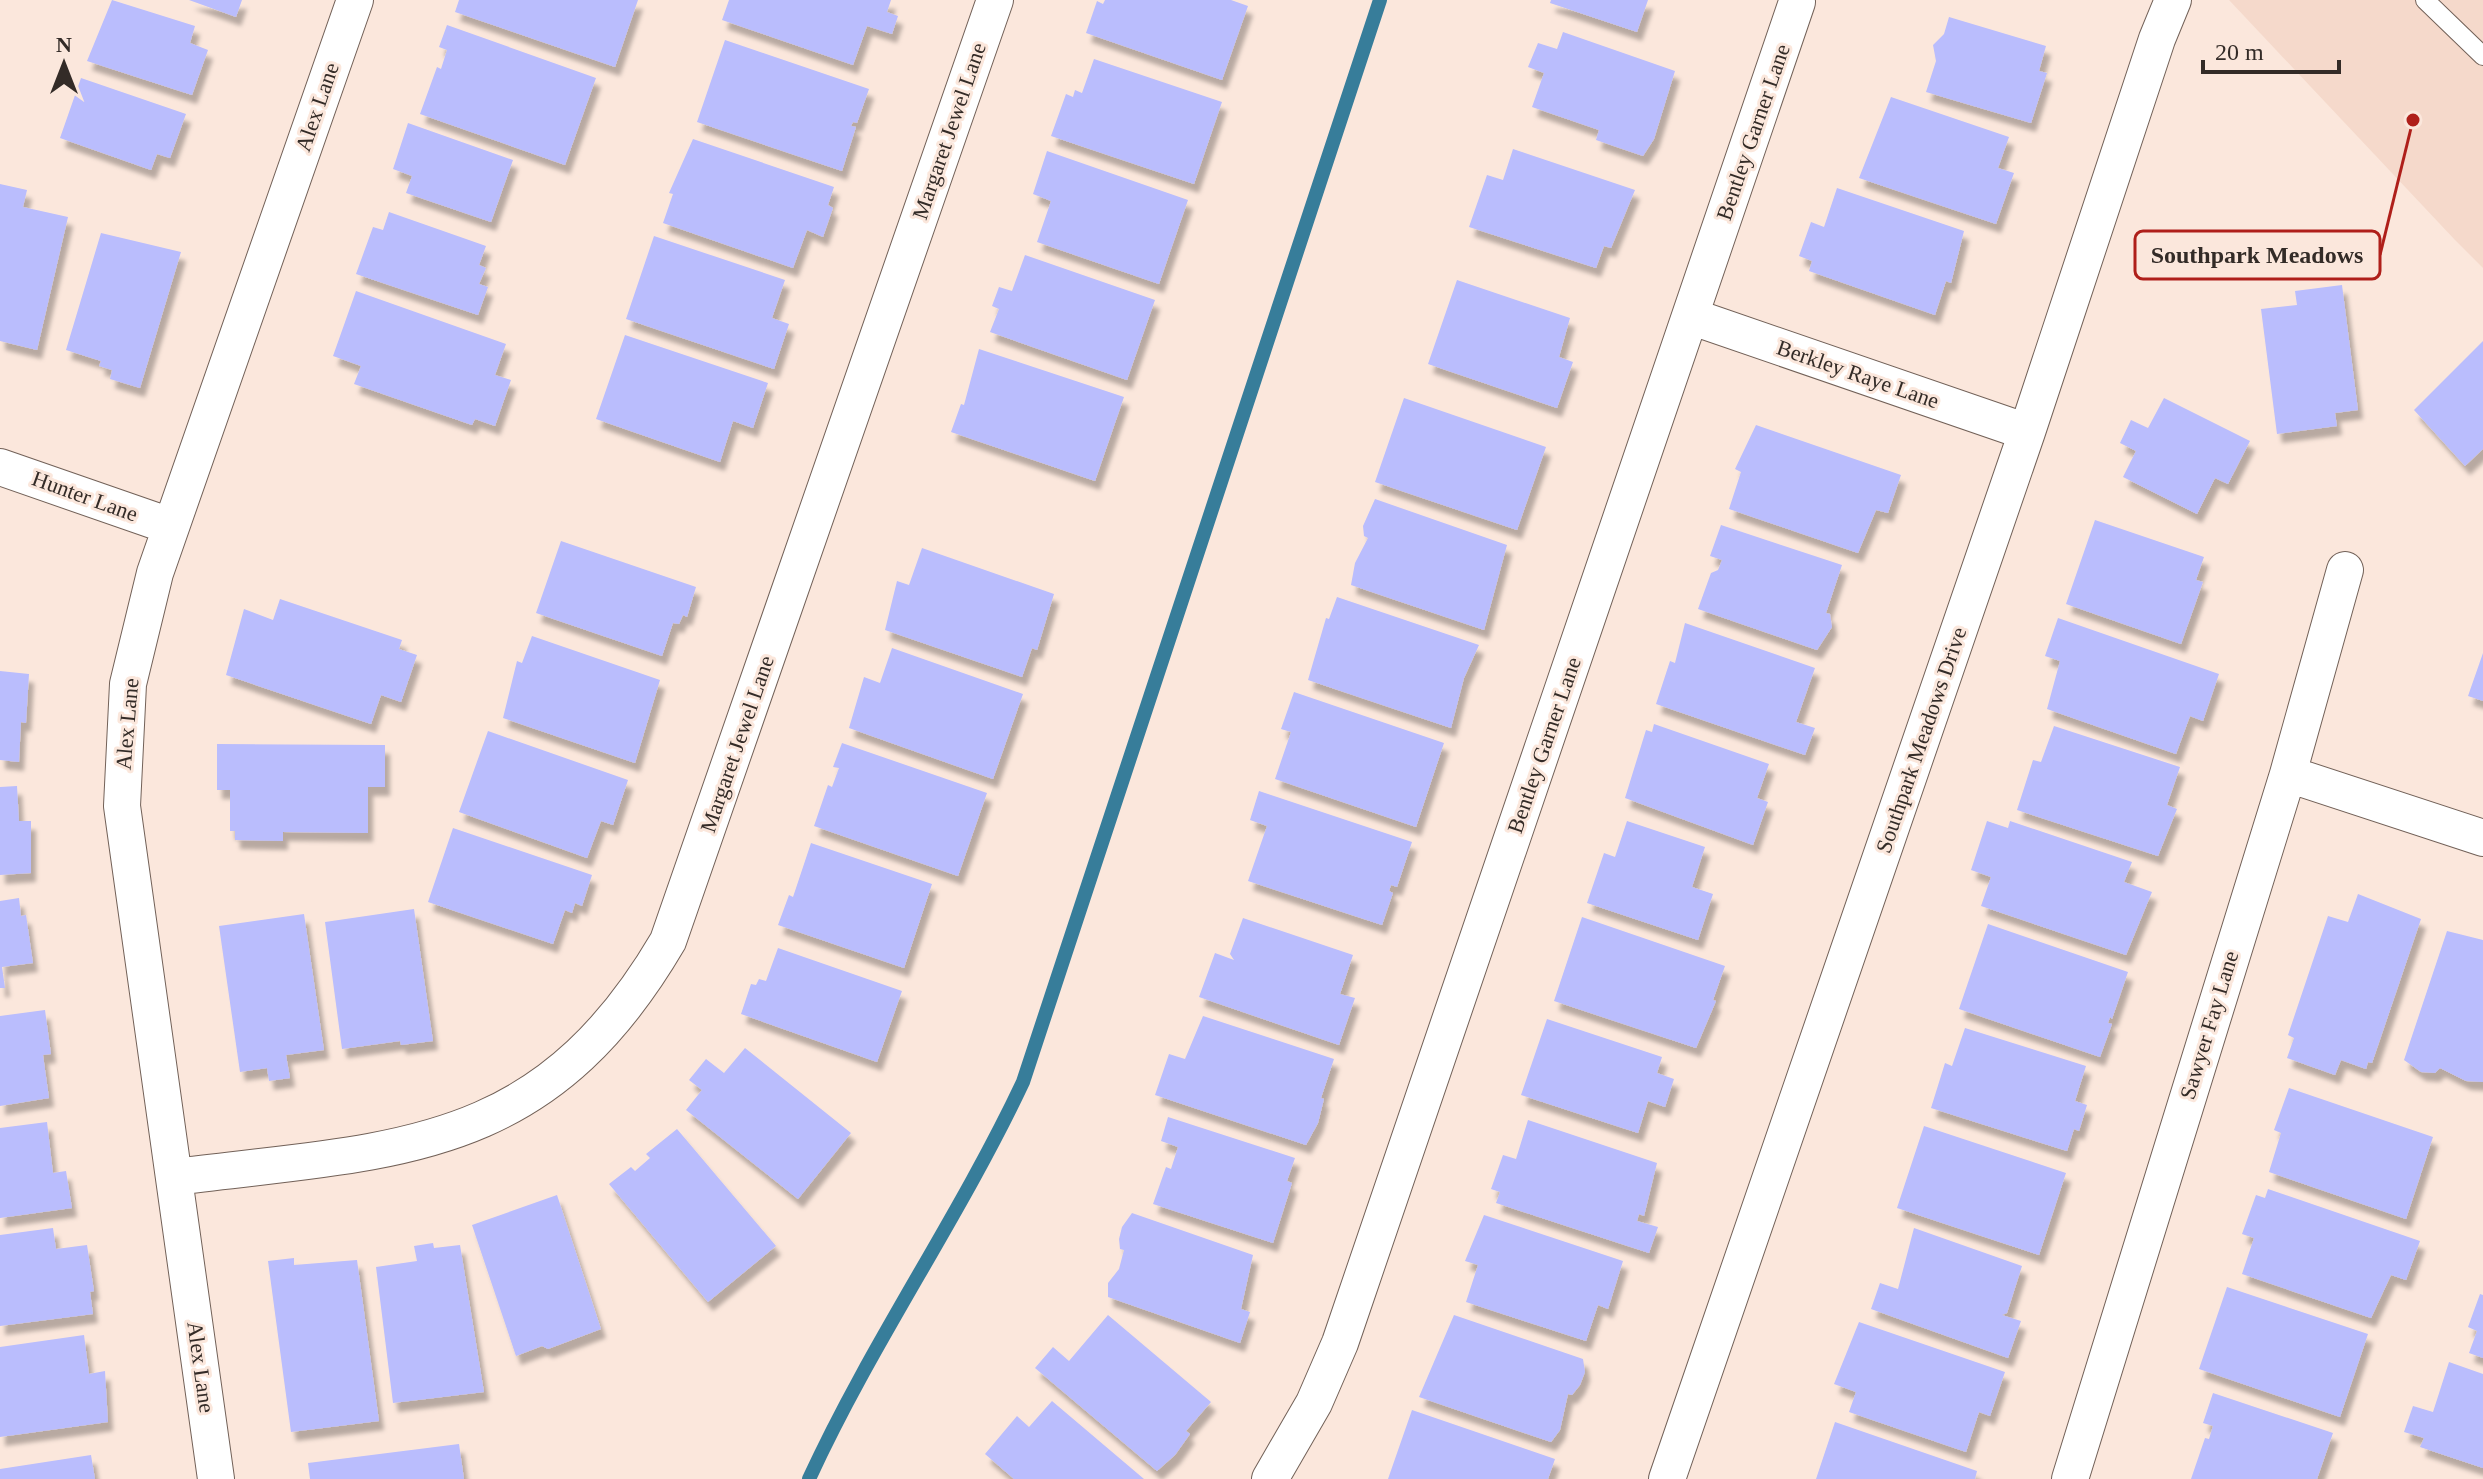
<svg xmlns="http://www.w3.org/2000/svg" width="2483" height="1479" font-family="Georgia,serif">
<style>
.built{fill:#f5d9cb}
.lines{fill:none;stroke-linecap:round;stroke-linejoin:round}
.stream{stroke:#377d9a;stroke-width:14}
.building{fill:#babdfd;filter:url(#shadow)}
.service-casing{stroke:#726158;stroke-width:20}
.minor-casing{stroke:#726158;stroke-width:38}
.service{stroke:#fff;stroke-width:18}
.minor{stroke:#fff;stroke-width:36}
.labels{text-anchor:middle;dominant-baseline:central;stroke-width:6;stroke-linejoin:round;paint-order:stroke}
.street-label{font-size:22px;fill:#332b27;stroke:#fbe7dc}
.leader{fill:none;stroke:#af1f1a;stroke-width:3}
.callout-dot{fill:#af1f1a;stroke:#fbe7dc;stroke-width:3}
.callout{fill:#fbe7dc;stroke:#af1f1a;stroke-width:3}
.callout-label{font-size:24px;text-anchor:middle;font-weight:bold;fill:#332b27}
</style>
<defs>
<filter id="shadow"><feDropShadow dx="5" dy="9" stdDeviation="2" flood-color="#0004"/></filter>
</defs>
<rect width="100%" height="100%" fill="#fbe7dc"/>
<path class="built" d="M2229,0h254v268l-28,-28z"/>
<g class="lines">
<path class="stream" d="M809,1479c63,-137 150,-261 214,-397l357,-1082"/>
</g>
<path class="building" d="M112,0l83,26 -5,17 18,7 -16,45 -105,-34z
M189,0h53l-6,17z
M459,0h179l-23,67 -160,-55z
M729,0h162l-4,12 11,4 -6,18 -25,-8 -14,39 -131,-45z
M1105,0h126l17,6 -26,74 -136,-47 11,-32 6,3z
M1551,0h97l-11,32 -87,-29z
M1949,17l97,29 -7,25 8,2 -16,50 -105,-31 10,-31 -3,-16 11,-11z
M447,25l149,53 -31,87 -145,-51 17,-47 4,2 6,-19 -8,-3z
M1563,32l112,39 -21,68 -11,17 -47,-16 3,-10 -67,-23 12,-34 -16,-6 10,-24 19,6z
M725,40l144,49 -12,34 -4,-1 -2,4 5,1 -14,44 -145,-49z
M1094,59l128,43 -28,82 -143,-48 15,-42 7,3 2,-7 7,3z
M81,78l105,36 -16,44 -13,-4 -6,16 -91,-32z
M1891,97l118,40 -11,31 16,5 -18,51 -137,-46z
M408,123l105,37 -22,62 -85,-29 6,-17 -19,-7z
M693,139l141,48 -6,18 5,3 -10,29 -16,-7 -14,38 -130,-45 10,-29 -4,-1z
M1513,149l122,41 -24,58 -7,-2 -8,22 -127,-41 18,-52 16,5z
M1047,151l141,49 -29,84 -122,-42 14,-41 -18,-7z
M0,184l27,6 -4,17 45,10 -31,133 -37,-9z
M1837,188l127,43 -13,52 -5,-2 -11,34 -126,-44 3,-10 -13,-5 12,-34 13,5z
M389,212l97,34 -7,19 7,3 -7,16 9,3 -10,28 -122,-41 17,-47 10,3z
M101,233l80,19 -41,136 -30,-9 2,-9 -13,-4 2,-5 -35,-11z
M654,236l131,44 -13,38 17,6 -15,45 -148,-50z
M1025,255l130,45 -28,80 -137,-48 9,-23 -7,-3 7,-19 13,4z
M1457,280l113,38 -11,39 14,5 -16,46 -129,-44z
M2342,285l16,125 -23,3 2,13 -60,8 -16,-125 36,-4 -2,-14z
M356,291l150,53 -11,31 16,5 -16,46 -20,-7 -3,6 -118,-41 7,-18 -28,-10z
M625,335l143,48 -15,45 -20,-7 -13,41 -124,-43z
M2483,341v108l-18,17 -51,-56z
M979,349l145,48 -29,84 -144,-49 10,-28 3,1z
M1404,398l142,49 -29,83 -142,-48z
M2164,398l86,43 -22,43 -13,-6 -18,36 -74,-37 13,-26 -16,-8 11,-23 17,8z
M1756,425l145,50 -13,38 -12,-3 -18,43 -129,-44 12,-37 -6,-3z
M1375,499l132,46 -23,85 -133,-45 4,-22 13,-25 -4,-2 -1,-10z
M2095,520l109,37 -8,23 7,2 -22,62 -115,-40z
M1721,525l121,40 -16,48 4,1 2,13 -15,23 -119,-41 13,-36 7,-3 4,-10 -12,-4z
M561,541l135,46 -9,30 -4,-2 -4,9 -6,-1 -11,33 -126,-43z
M922,548l132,46 -17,56 -5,-2 -10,29 -137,-47 12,-49 12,4z
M1337,597l142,48 -15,33 -13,50 -143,-48 18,-62 3,1z
M280,599l122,41 -3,9 18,6 -16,47 -20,-7 -10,29 -145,-49 18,-66 29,11z
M2058,618l161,56 -16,47 -13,-5 -14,38 -129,-45 13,-48 -15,-5z
M1685,623l130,45 -19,54 19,6 -10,27 -149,-51 14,-43 5,2z
M532,636l128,44 -25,83 -132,-45 14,-57 5,2z
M892,648l131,46 -30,85 -144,-51 15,-51 16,6z
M2483,653v48l-15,-5z
M0,671l29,3 -3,49 -5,-1 -2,40 -19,-2z
M1294,692l150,51 -28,84 -141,-48 16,-47 -10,-3z
M1654,724l115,40 -12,34 11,4 -15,43 -128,-47 21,-68 6,2z
M2054,726l126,41 -13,38 10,4 -19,47 -141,-46 16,-50 8,2z
M488,731l140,49 -15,45 -12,-4 -14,37 -128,-46z
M842,743l145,50 -29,83 -144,-50 14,-41 4,2 7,-19 -6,-1z
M217,744l168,1v42h-17v46l-85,-1v9l-48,-1v-9h-5v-41h-13z
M17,786l2,35h12v52l-31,2v-88z
M1259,791l153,51 -15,45 -6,-2 -2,6 4,2 -11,32 -134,-44 19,-55 -17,-6z
M1627,821l78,26 -13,40 21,7 -15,46 -111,-37 17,-50 11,4z
M1987,821l21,7 2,-7 122,41 -8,20 28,10 -26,63 -145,-49 10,-29 -20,-7z
M453,828l139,47 -10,31 -7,-3 -3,10 -7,-3 -12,34 -125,-42z
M811,843l121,41 -28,84 -126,-43 11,-30 4,2z
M2358,894l63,25 -49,144 -4,-1 -2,7 -25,-9 -6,15 -48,-17 7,-20 -6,-3 40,-119 20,6z
M19,898l2,18 5,-1 7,48 -31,4 3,21h-5v-87z
M414,909l19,132 -32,4 -1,-4 -58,8 -17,-127z
M304,914l20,136 -38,5 4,23 -21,3 -2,-13 -27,4 -21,-146z
M1582,917l143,49 -12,34 3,1 -20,47 -142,-47z
M1243,918l110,37 -13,39 15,4 -16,47 -140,-48 16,-44 19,7 -4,-6z
M1988,924l140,48 -16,47 -2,-2 -2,6 4,1 -12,33 -141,-48z
M2447,931l36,9v142l-17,-1 -26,-13 -5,5 -14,-1 -17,-12z
M778,948l124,43 -25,71 -136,-48 10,-30 5,1 3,-6 7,2z
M45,1010l6,44 -8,1 6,43 -49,8v-90z
M1203,1016l131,43 -13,39 3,1 -6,24 -12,22 -151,-50 14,-41 16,5z
M1547,1019l115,38 -5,16 17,6 -9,28 -17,-6 -10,32 -117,-38z
M1965,1028l121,38 -11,35 12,4 -8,26 -5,-2 -7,22 -136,-43 14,-45 7,3z
M745,1048l106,85 -53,66 -112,-89 16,-20 -13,-10 17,-21 18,14z
M2289,1088l144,49 -27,82 -137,-47 12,-39 -7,-3z
M1168,1117l127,41 -8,23 5,2 -19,60 -120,-39 13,-37 5,2 7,-22 -17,-6z
M1528,1120l129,43 -13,53 -5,-2 -2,7 21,6 -9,26 -153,-50 4,-11 -9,-3 12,-34 13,4z
M47,1122l6,51 13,-2 6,37 -72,10v-90z
M1924,1126l142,47 -27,82 -142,-47z
M677,1129l99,117 -68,56 -99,-118 22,-17 4,4 15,-13 -4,-4z
M2268,1189l152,52 -14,39 -15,-5 -20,43 -129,-44 12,-36 -12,-4 14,-39 9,3z
M557,1195l44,134 -53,20 -6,-3 -26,10 -44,-131z
M1132,1213l121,42 -12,54 9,3 -10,31 -132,-46v-14l11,-14 5,-19 -4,-1 -1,-10 3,-12z
M1484,1215l139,46 -15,48 -10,-4 -12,36 -120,-39 12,-37 -13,-4z
M53,1228l3,21 31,-4 7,46 -4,1 3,22 -93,12v-91z
M1914,1228l108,38 -15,47 -5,2 19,6 -13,37 -137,-49 9,-26 18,6z
M433,1243l1,5 26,-3 24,147 -91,11 -17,-136 41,-6 -3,-15z
M294,1258v7l63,-5 22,161 -88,11 -23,-171z
M2227,1287l141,47 -28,83 -141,-48z
M2480,1294l3,1v63l-14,-5 8,-22 -9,-4z
M1108,1315l103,87 -25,29 4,3 -15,21 -18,16 -122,-103 18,-21 16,14z
M1454,1315l129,44 2,13 -5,13 -8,10 -4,-1 -8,36 -9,12 -132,-45z
M1859,1322l146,50 -15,44 -11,-4 -13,40 -117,-40 7,-20 -22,-8z
M84,1335l5,39 16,-3 3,51 -108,15v-90z
M2449,1362l34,12v94l-63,-21 4,-9 -20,-6 9,-26 20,6z
M2213,1393l120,40 -16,46h-126l14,-41 4,1 4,-13 -10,-3z
M1052,1401l92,78h-130l-29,-25 32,-38 12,11z
M1412,1410l143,49 -7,20h-160z
M1835,1422l142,49 -2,8h-159z
M459,1444l5,35h-154l-2,-16z
M91,1455l4,24h-95v-10z"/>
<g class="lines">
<defs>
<path id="service" d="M2425,0l58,56"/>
<path id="minor" d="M1690,316l337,116
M0,467l170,59
M2288,774l195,64
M174,1177c223,-28 368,-21 494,-236l327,-941
M216,1479l-94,-673 6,-122 27,-111 200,-573
M1270,1479l44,-76 26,-60 457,-1341
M1667,1479l360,-1047 130,-393 16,-39
M2070,1479l218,-705 57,-204"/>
</defs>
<use href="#service" class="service-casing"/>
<use href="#minor" class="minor-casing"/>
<use href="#service" class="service"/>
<use href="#minor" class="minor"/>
</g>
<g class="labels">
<g class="street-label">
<text transform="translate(317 107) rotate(-71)">Alex Lane</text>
<text transform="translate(949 131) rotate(-71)">Margaret Jewel Lane</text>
<text transform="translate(1753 132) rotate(-71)">Bentley Garner Lane</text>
<text transform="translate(1858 374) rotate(19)">Berkley Raye Lane</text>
<text transform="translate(85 496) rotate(20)">Hunter Lane</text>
<text transform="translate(127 724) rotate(-85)">Alex Lane</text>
<text transform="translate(1921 740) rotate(-71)">Southpark Meadows Drive</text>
<text transform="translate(737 744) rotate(-71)">Margaret Jewel Lane</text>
<text transform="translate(1544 745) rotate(-71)">Bentley Garner Lane</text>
<text transform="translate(2209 1025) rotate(-73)">Sawyer Fay Lane</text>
<text transform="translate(201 1367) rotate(82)">Alex Lane</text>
</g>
</g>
<path class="leader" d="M2413 120L2380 255"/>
<circle class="callout-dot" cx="2413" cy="120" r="8"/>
<rect class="callout" x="2135" y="231" width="245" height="48" rx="8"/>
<g class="callout-label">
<text x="2257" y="263">Southpark Meadows</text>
</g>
<g transform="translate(64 64)" stroke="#fbe7dc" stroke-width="6" paint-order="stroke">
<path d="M0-6L14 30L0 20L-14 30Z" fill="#332b27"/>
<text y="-12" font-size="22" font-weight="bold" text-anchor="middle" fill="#332b27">N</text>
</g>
<path d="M2203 60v12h136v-12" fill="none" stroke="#332b27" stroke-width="4"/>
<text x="2215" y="60" font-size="24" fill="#332b27" stroke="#fbe7dc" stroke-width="6" paint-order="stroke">20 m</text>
</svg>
